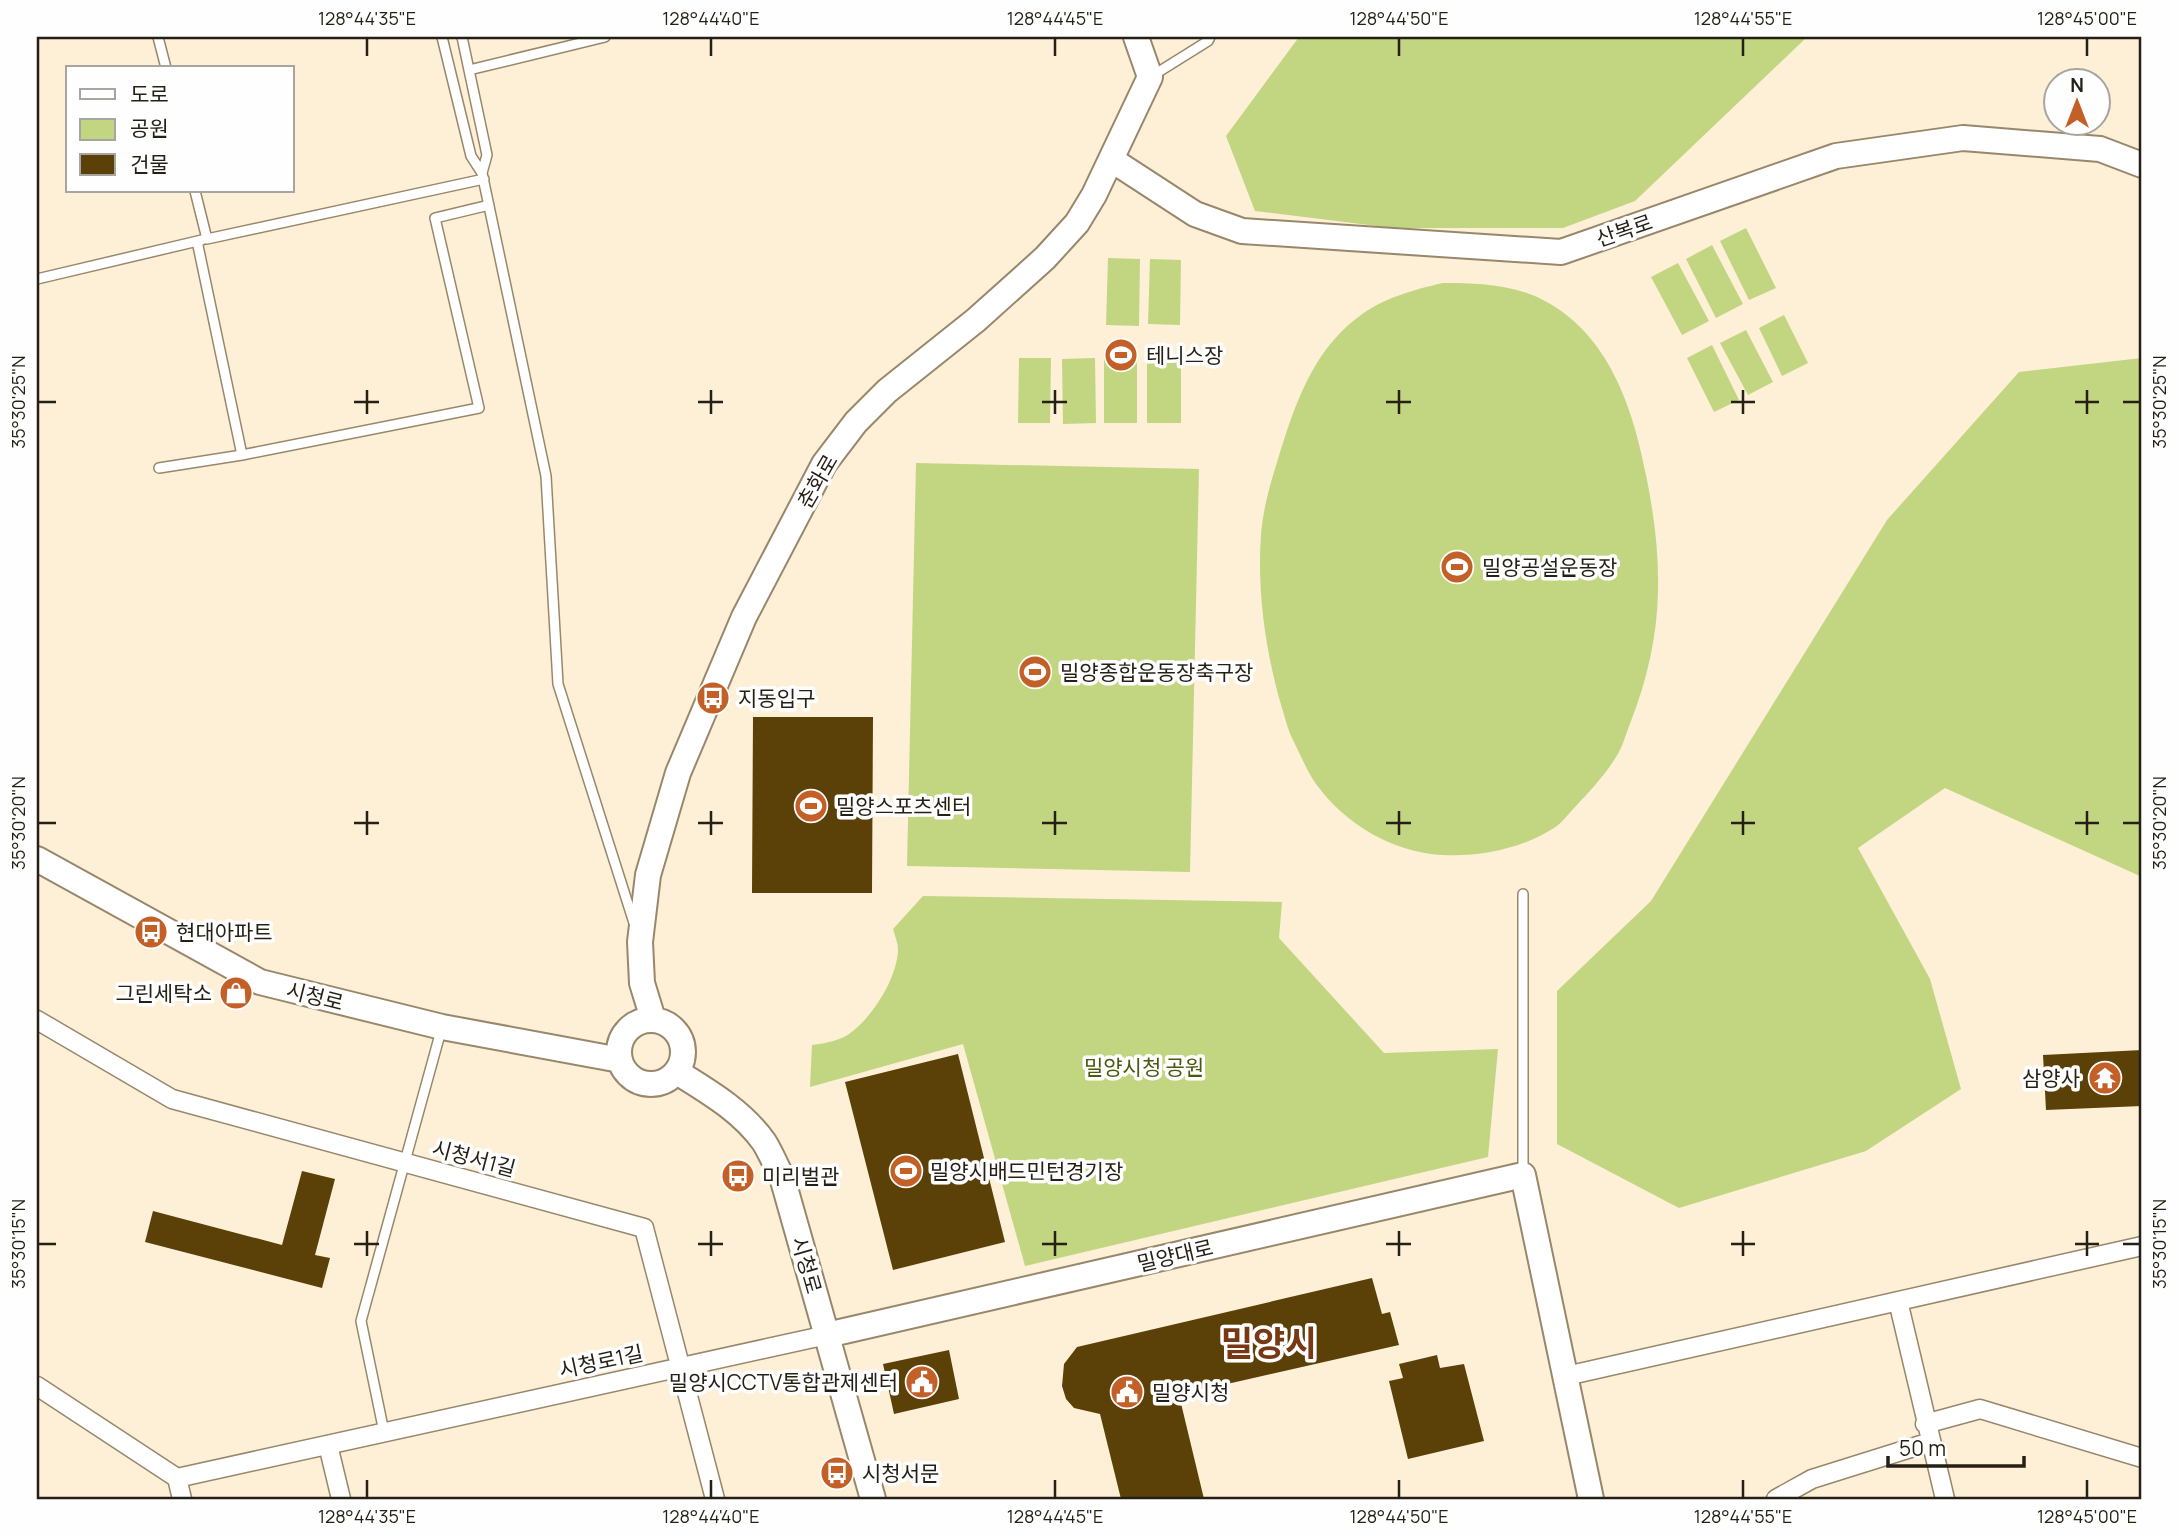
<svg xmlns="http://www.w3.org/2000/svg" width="2179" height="1536" font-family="Manrope,'Noto Sans KR',sans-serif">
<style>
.green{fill:#c2d681}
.building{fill:#5b4108}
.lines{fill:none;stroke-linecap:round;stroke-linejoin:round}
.lane-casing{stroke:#98876b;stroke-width:12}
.street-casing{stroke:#98876b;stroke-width:21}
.secondary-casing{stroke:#98876b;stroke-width:28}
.lane{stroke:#fff;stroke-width:9}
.street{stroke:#fff;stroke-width:18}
.secondary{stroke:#fff;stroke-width:24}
.ticks{fill:none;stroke:#251f14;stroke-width:2.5}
.labels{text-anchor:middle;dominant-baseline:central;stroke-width:7;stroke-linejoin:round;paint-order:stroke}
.street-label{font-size:21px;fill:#251f14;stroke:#fefefe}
.poi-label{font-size:21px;fill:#251f14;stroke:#fefefe;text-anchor:start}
.park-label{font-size:21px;fill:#4b580f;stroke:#fefefe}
.town-label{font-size:35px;font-weight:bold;fill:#773814;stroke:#fefefe}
.neatline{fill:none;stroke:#251f14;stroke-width:2.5}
.ticks-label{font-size:18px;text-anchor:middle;fill:#251f14}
</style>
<rect width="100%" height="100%" fill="#feefd7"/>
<path class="green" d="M1299,37h508l-172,164 -72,27h-170l-138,-17 -29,-75z
M1746,228l30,60 -27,12 -29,-59z
M1712,245l31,59 -27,14 -30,-59z
M1108,258l32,1 -1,67 -33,-1z
M1150,259l31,1 -1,65 -32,-1z
M1678,263l31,58 -27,14 -31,-58z
M1443,283c34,0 69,1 100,17 66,34 90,108 103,175 8,39 13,78 12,117 -1,45 -11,88 -27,129 -5,12 -8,26 -15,36 -11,18 -26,34 -40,49 -7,7 -14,17 -22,22 -33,21 -74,29 -112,27 -50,-3 -97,-31 -126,-71 -9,-13 -15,-28 -22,-42 -7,-13 -10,-29 -15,-44 -14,-52 -22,-109 -18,-163 2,-26 9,-51 17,-76 16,-52 34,-107 79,-141 25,-20 56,-28 86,-35z
M1784,315l24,48 -26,13 -23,-48z
M1746,330l27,52 -25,13 -28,-52z
M1712,345l27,55 -25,12 -27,-54z
M1104,356h33v67h-33z
M1019,358h32l-1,65h-32z
M1095,358l1,65 -33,1 -1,-65z
M1147,358h34v65h-34z
M2142,358v519l-197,-89 -87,60 72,131 31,110 -95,62 -187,57 -122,-64v-153l94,-90 236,-381 132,-148z
M916,463l283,6 -9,403 -283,-6z
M923,896l359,6 -3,36 105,115 114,-4 -10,108 -463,109 -62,-222 -153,43 2,-42c14,-2 29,-4 41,-14 21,-17 44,-53 45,-81 0,-7 -3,-14 -5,-21z"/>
<path class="building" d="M753,717h120l-1,176h-120z
M2142,1050v56l-96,4 -3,-55z
M958,1054l47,188 -112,28 -48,-188z
M302,1171l33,8 -20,76 15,3 -8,30 -177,-46 8,-31 129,34z
M1372,1278l10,36 8,-2 9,33 -220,50 25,104h-83l-21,-85 -26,-6 -8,-9 -4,-13 2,-22 13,-17z
M949,1350l10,49 -65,15 -11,-50z
M1437,1355l3,13 24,-4 20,77 -76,18 -19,-78 14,-3 -4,-14z"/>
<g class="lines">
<defs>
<path id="lane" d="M158,37l8,31
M442,37l29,119 11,17 64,303 12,208 76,239
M462,37l25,118 -5,18
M469,70l136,-33
M1152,76l56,-35 2,-4
M195,191l12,48 277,-60
M197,241l45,214 237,-47 -44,-190 54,-13
M37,279l165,-39
M159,468l83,-13
M1523,1173v-279
M384,1432l-23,-111 81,-294"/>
<path id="street" d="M37,1020l135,79 472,129 71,271
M1898,1301l47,198
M1566,1376l576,-130
M37,1386l140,92 650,-143
M1925,1424l55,-15 162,49
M328,1445l13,54
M177,1478l5,21
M1776,1499l36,-20 118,-37"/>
<path id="secondary" d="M1112,160l83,54 47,17 319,21 275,-96 127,-18 137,11 42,16
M37,859l223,123 182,45 178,33
M653,1019l-11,-36 -2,-41 8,-67 30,-102 66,-156 80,-153 32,-42 31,-31 89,-71 69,-62 32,-35 17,-28 56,-118 -14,-40
M619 1052a32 32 0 1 1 64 0a32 32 0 1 1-64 0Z
M677,1072c32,20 65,39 87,70 7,11 12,24 18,35l91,322
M827,1335l696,-160 68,324"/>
</defs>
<use href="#lane" class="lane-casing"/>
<use href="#street" class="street-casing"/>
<use href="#secondary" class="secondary-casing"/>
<use href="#lane" class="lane"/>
<use href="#street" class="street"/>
<use href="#secondary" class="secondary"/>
</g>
<path class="ticks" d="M367,38v18M711,38v18M1055,38v18M1399,38v18M1743,38v18M2087,38v18M367,390v24M711,390v24M1055,390v24M1399,390v24M1743,390v24M2087,390v24M38,402h18M354,402h25M698,402h25M1042,402h25M1386,402h25M1731,402h24M2075,402h24M2123,402h17M367,811v24M711,811v24M1055,811v24M1399,811v24M1743,811v24M2087,811v24M38,823h18M354,823h25M698,823h25M1042,823h25M1386,823h25M1731,823h24M2075,823h24M2123,823h17M367,1231v25M711,1231v25M1055,1231v25M1399,1231v25M1743,1231v25M2087,1231v25M38,1244h18M354,1244h25M698,1244h25M1042,1244h25M1386,1244h25M1731,1244h24M2075,1244h24M2123,1244h17M367,1480v18M711,1480v18M1055,1480v18M1399,1480v18M1743,1480v18M2087,1480v18"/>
<defs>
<symbol id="stadium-disc" viewBox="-11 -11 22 22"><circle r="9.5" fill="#c36028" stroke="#fefefe"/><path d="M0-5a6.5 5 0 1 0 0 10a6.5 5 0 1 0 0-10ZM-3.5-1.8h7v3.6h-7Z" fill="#fff"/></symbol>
<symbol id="bus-disc" viewBox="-11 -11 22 22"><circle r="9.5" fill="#c36028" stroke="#fefefe"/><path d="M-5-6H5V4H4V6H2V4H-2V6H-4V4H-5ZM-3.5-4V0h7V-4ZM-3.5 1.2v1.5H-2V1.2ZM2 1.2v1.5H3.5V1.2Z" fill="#fff"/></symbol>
<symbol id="shop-disc" viewBox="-11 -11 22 22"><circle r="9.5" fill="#c36028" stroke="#fefefe"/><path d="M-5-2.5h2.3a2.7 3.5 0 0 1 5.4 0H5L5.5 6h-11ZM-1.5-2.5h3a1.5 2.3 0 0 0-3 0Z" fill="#fff"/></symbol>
<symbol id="temple-disc" viewBox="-11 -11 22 22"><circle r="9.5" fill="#c36028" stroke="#fefefe"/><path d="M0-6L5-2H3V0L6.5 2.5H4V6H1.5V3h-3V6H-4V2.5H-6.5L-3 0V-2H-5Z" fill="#fff"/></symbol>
<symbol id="civic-disc" viewBox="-11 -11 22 22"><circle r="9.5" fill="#c36028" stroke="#fefefe"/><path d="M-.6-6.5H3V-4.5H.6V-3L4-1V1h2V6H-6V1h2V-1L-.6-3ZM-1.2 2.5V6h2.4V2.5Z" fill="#fff"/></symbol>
</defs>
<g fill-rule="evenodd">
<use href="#stadium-disc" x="1102" y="336" width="38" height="38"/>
<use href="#stadium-disc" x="1438" y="548" width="38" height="38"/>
<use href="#stadium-disc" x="1016" y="653" width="38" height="38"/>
<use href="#bus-disc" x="694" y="679" width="38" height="38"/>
<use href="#stadium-disc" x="792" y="787" width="38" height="38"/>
<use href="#bus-disc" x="132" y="913" width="38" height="38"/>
<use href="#shop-disc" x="217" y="974" width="38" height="38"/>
<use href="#temple-disc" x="2086" y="1059" width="38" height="38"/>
<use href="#stadium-disc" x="887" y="1152" width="38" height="38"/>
<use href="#bus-disc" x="719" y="1157" width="38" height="38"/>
<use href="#civic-disc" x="903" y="1363" width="38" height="38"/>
<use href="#civic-disc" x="1108" y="1373" width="38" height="38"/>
<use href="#bus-disc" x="818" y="1454" width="38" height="38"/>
</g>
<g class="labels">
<g class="street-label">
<text transform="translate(1624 230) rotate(-19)">산복로</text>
<text transform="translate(817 481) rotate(-60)">춘화로</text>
<text transform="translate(315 996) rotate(14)">시청로</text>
<text transform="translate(474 1158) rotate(15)">시청서1길</text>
<text transform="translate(1175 1255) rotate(-13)">밀양대로</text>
<text transform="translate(807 1265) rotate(74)">시청로</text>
<text transform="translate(601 1361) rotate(-12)">시청로1길</text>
</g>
<g class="poi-label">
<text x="1146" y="355">테니스장</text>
<text x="1482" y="567">밀양공설운동장</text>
<text x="1060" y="672">밀양종합운동장축구장</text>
<text x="738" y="698">지동입구</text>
<text x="836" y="806">밀양스포츠센터</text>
<text x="176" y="932">현대아파트</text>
<text x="212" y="993" text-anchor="end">그린세탁소</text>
<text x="2080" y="1078" text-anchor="end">삼양사</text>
<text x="930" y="1171">밀양시배드민턴경기장</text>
<text x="762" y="1176">미리벌관</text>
<text x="898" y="1382" text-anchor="end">밀양시CCTV통합관제센터</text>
<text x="1152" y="1392">밀양시청</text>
<text x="862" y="1473">시청서문</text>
</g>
<g class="park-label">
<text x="1144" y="1067">밀양시청 공원</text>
</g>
<g class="town-label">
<text x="1269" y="1343">밀양시</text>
</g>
</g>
<rect width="2179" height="1536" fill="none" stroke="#fefefe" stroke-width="77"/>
<rect x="66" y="66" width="228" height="126" fill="#fefefe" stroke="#a7a5a0" stroke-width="2"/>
<rect x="80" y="89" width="35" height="10" fill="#ffffff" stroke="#a7a5a0" stroke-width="2"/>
<text x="130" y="102" font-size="21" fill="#251f14">도로</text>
<rect x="80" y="119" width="35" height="21" fill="#c2d681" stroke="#a7a5a0" stroke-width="2"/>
<text x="130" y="136" font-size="21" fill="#251f14">공원</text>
<rect x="80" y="154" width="35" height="21" fill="#5b4108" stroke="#a7a5a0" stroke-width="2"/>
<text x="130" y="172" font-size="21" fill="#251f14">건물</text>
<g transform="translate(2077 102)"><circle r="33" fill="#fefefe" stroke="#a7a5a0" stroke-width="2"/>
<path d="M0-5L12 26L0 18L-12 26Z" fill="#c36028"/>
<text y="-10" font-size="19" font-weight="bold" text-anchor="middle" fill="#251f14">N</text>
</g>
<path d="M1888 1456v10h136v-10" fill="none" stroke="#251f14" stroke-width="3.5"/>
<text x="1899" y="1456" font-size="21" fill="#251f14" stroke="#fefefe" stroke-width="5" paint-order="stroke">50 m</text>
<rect x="38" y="38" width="2102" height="1460" class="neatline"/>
<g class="ticks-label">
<text x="367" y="25">128°44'35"E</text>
<text x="711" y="25">128°44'40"E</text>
<text x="1055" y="25">128°44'45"E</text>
<text x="1399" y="25">128°44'50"E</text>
<text x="1743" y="25">128°44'55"E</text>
<text x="2087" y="25">128°45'00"E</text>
<text transform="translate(19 402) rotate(-90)" y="6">35°30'25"N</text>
<text transform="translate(2160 402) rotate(-90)" y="6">35°30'25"N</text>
<text transform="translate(19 823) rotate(-90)" y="6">35°30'20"N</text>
<text transform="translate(2160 823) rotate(-90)" y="6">35°30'20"N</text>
<text transform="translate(19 1244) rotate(-90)" y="6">35°30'15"N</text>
<text transform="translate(2160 1244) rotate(-90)" y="6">35°30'15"N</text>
<text x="367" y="1523">128°44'35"E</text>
<text x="711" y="1523">128°44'40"E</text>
<text x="1055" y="1523">128°44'45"E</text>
<text x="1399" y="1523">128°44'50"E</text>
<text x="1743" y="1523">128°44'55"E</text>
<text x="2087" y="1523">128°45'00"E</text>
</g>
</svg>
